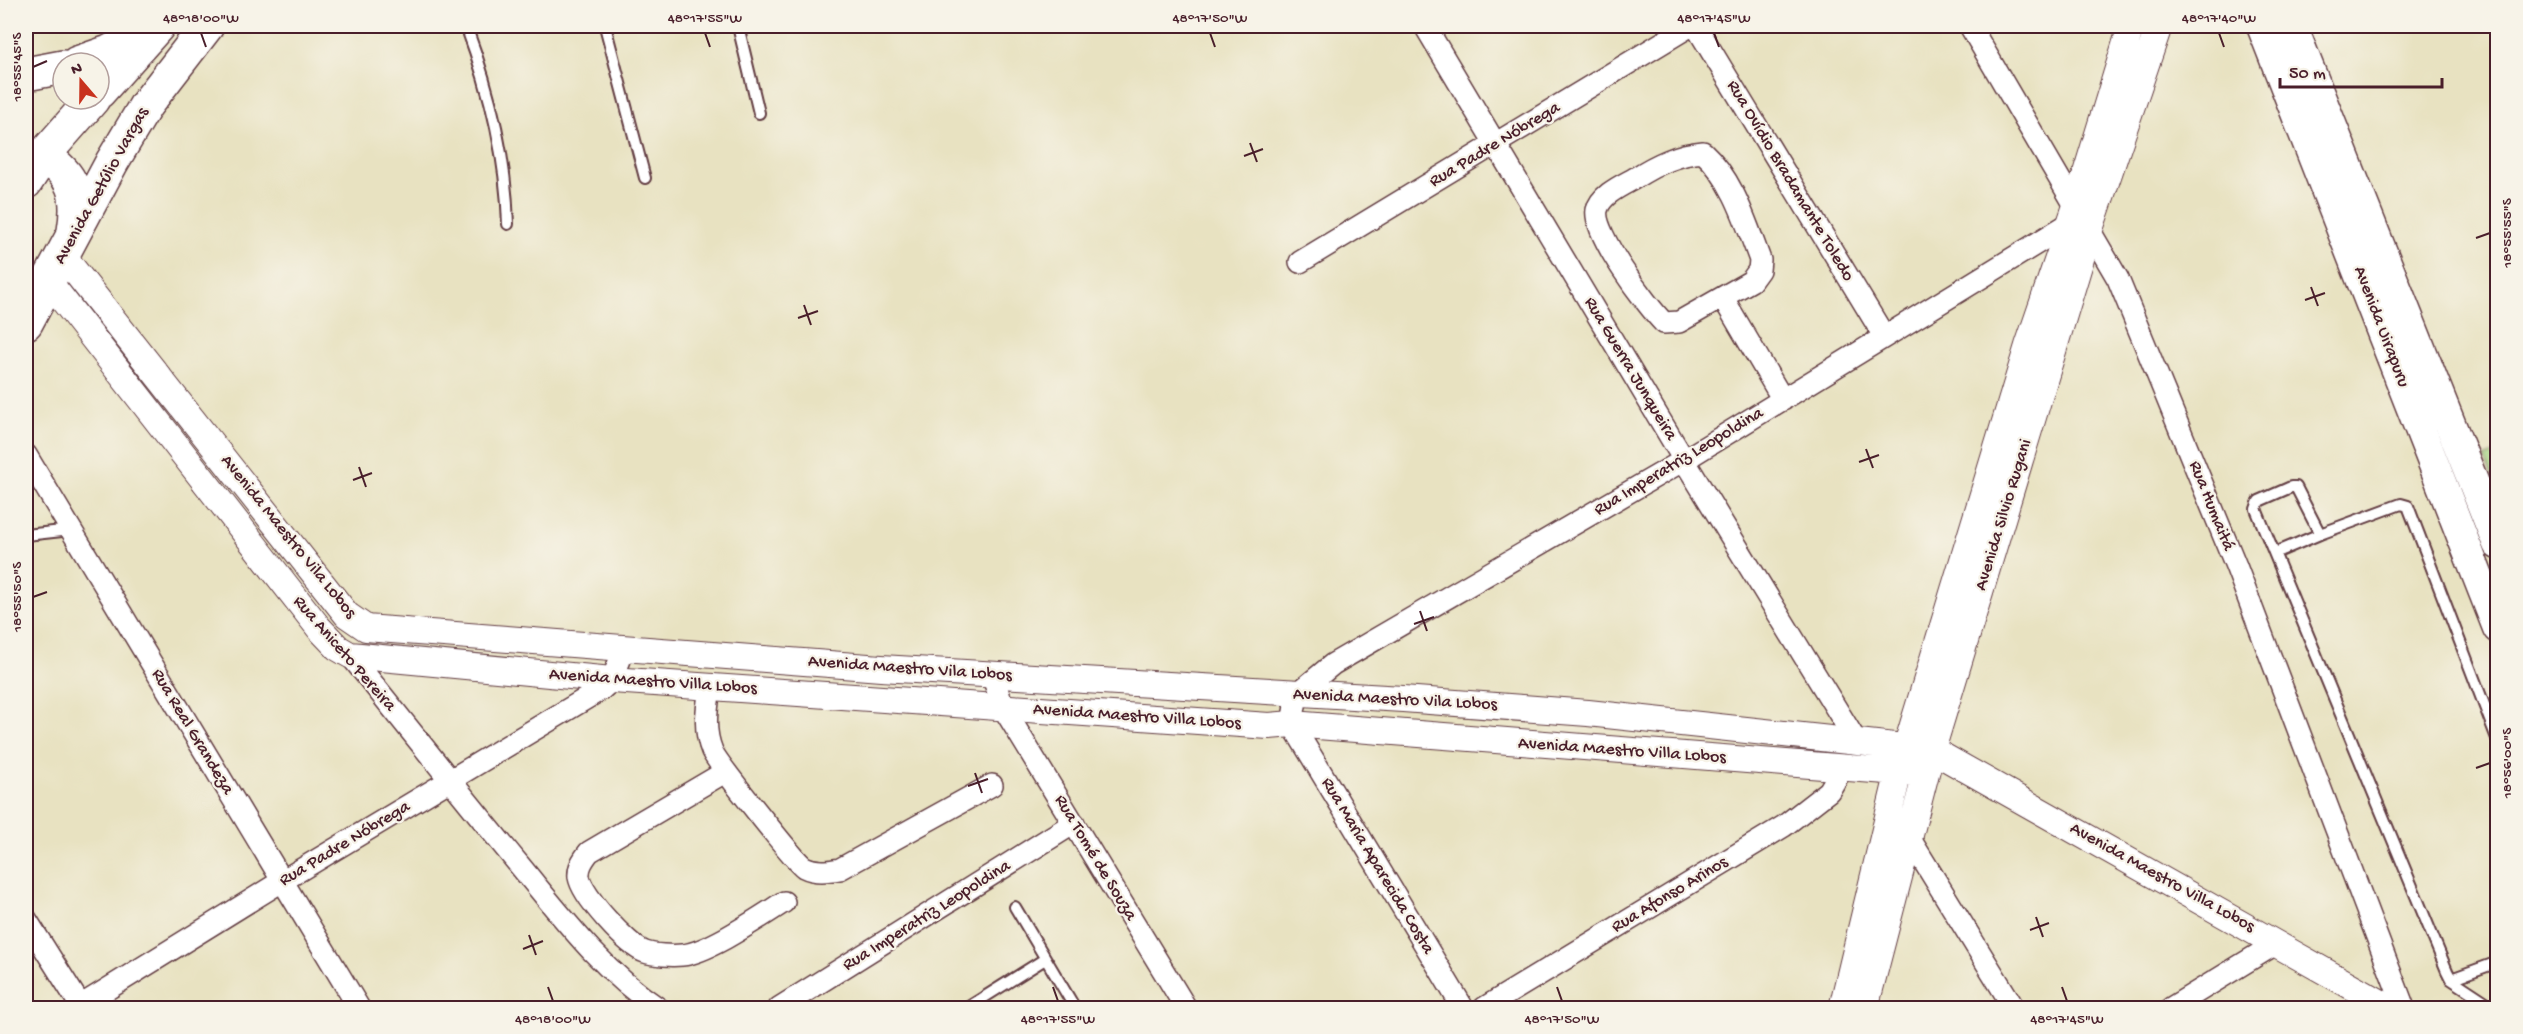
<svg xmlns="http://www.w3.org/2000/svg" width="2523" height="1034" font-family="'Gochi Hand',sans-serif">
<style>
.green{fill:#a4d381;stroke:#777956;stroke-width:1.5}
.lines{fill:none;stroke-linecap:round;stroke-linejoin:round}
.service-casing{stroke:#623c42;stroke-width:14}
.minor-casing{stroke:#623c42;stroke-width:24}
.tertiary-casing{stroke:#623c42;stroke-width:28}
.secondary-casing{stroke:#623c42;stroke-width:33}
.primary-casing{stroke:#623c42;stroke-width:36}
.service{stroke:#fff;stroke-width:10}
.minor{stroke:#fff;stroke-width:21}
.tertiary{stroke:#fff;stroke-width:26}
.secondary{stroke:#fff;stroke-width:30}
.primary{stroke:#fff;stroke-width:33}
.ticks{fill:none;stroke:#4a1f2b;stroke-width:2}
.labels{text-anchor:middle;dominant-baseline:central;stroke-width:4.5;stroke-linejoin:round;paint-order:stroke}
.street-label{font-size:18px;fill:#4a1f2b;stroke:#f7f3e8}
.neatline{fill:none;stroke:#4a1f2b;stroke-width:2}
.ticks-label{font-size:15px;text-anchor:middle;fill:#4a1f2b}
</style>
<rect width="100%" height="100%" fill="#f7f3e8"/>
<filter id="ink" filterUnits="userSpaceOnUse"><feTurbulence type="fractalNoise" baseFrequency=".0167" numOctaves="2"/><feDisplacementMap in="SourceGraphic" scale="12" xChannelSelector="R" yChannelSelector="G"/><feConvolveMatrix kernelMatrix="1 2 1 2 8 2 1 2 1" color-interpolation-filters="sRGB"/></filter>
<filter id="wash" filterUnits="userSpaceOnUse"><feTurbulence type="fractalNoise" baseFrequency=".008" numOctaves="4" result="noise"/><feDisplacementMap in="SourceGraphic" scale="24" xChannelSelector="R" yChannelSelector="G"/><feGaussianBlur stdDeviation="1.35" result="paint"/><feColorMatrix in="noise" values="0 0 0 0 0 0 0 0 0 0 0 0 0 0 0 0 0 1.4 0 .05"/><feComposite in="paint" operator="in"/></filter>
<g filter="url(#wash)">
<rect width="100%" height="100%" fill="#e8e2c1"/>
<path class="green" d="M2497,453v36l-13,-31z"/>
</g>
<g filter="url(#ink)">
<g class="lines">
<defs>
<path id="service" d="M466,26c24,64 40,129 42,198
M605,26l40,152
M738,26l21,87
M26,535l45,-5
M2275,553l45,-19
M2498,741l-90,-235 -7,-2 -81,30 -24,-47h-5l-32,14 -3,8 191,462 4,8 47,-17
M1015,907l60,101
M2451,979l44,29
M967,1008l78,-49"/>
<path id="minor" d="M1425,26l259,434 172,281
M1696,26l188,310
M1970,26l148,253 118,287 168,442
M1703,152c30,27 43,71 57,108l-1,10 -8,11 -72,41 -15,1c-17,-17 -72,-90 -67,-113 4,-16 26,-25 38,-32 22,-14 43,-24 68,-26z
M1300,262l390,-236
M1723,298l60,102
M26,455l333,553
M350,655c55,69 110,138 166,206 44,53 85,109 142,147
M992,675l12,34 182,299
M710,687c-3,22 -7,42 2,64 5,12 83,110 92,116 12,6 24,4 36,2l152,-84
M725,772l-136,80c-6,8 -11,15 -10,25 3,19 49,69 66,75 9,3 27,4 37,3 26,-2 78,-38 102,-53
M1910,839l104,169
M26,919l56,89
M77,1008l205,-127 320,-192 10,-9 13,-33
M779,1008l295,-185
M1463,1008l-171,-284 5,-30 36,-30 351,-204 386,-237 8,2
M1484,1008l300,-182 45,-35 14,-24
M2171,1008l106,-65"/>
<path id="tertiary" d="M63,256l284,359 19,13 515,40 522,31 185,14 344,37 458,258
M49,282l270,346 19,20 12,7 262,25 657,46 23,-2 633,50
M1842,1008l57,-237 129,-425 48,-140 55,-180
M1865,1008l67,-258 158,-521 69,-203"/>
<path id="secondary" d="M2262,26l236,602
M2292,26l206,518"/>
<path id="primary" d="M77,63l32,-11 31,-16
M26,74l37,-7
M99,92l59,-66
M43,156c31,18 37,39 31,75
M26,182l17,-26 50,-57
M26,323l86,-161 34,-57 61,-79"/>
</defs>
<use href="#service" class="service-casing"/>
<use href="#minor" class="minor-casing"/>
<use href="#tertiary" class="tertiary-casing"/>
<use href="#secondary" class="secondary-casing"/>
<use href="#primary" class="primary-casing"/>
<use href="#service" class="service"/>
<use href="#minor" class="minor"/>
<use href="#tertiary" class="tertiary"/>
<use href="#secondary" class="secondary"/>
<use href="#primary" class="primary"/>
</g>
</g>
<path class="ticks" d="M201,33l5,14M705,33l5,14M1210,33l5,14M1714,33l5,14M2219,33l5,14M33,67l14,-6M1250,143l7,19M1244,156l19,-7M2476,238l14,-5M2311,287l7,19M2305,300l20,-7M804,305l7,20M798,318l20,-7M1866,449l7,19M1859,462l20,-7M359,467l7,20M353,480l19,-7M33,597l14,-5M1420,611l7,20M1414,624l20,-7M2476,768l14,-5M975,773l7,20M968,786l20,-7M2036,917l7,20M2030,930l19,-7M529,935l7,20M523,949l20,-8M548,987l5,14M1053,987l5,14M1557,987l5,14M2062,987l5,14"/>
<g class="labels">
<g class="street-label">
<text transform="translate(1495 145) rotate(-31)">Rua Padre Nóbrega</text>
<text transform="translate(1790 181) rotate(59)">Rua Ovídio Bradamante Toledo</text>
<text transform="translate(102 186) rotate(-61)">Avenida Getúlio Vargas</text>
<text transform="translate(2381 327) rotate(69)">Avenida Uirapuru</text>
<text transform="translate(1630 369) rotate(59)">Rua Guerra Junqueira</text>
<text transform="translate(1679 462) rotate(-31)">Rua Imperatriz Leopoldina</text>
<text transform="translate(2211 506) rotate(68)">Rua Humaitá</text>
<text transform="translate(2004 515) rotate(-73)">Avenida Silvio Rugani</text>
<text transform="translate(288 537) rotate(51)">Avenida Maestro Vila Lobos</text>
<text transform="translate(344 654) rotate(49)">Rua Aniceto Pereira</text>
<text transform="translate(910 669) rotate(4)">Avenida Maestro Vila Lobos</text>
<text transform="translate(653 682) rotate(4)">Avenida Maestro Villa Lobos</text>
<text transform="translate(1395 700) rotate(3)">Avenida Maestro Vila Lobos</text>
<text transform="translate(1137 717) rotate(4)">Avenida Maestro Villa Lobos</text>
<text transform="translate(192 732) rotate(59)">Rua Real Grandeza</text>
<text transform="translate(1622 751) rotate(4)">Avenida Maestro Villa Lobos</text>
<text transform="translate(345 844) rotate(-31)">Rua Padre Nóbrega</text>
<text transform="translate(1095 858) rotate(59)">Rua Tomé de Souza</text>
<text transform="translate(1377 866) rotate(59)">Rua Maria Aparecida Costa</text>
<text transform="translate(2162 878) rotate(29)">Avenida Maestro Villa Lobos</text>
<text transform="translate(1670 895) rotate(-31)">Rua Afonso Arinos</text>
<text transform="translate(927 916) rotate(-32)">Rua Imperatriz Leopoldina</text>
</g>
</g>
<rect width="2523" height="1034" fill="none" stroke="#f7f3e8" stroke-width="66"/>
<g transform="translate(81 81) rotate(340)"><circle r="28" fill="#f7f3e8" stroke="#b29e9c" stroke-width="1.5"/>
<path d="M0-4.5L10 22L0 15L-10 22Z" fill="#c8321e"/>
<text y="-9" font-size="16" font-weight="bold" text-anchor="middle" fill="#4a1f2b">N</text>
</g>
<path d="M2280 78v9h162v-9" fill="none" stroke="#4a1f2b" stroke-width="3"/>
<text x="2289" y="78" font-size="18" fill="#4a1f2b" stroke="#f7f3e8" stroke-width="4.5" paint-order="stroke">50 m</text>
<rect x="33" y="33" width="2457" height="968" class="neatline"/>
<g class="ticks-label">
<text x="201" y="22">48°18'00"W</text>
<text x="705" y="22">48°17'55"W</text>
<text x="1210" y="22">48°17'50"W</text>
<text x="1714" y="22">48°17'45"W</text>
<text x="2219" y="22">48°17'40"W</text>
<text transform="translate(16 67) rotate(-90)" y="5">18°55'45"S</text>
<text transform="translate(2506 233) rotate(-90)" y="5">18°55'55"S</text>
<text transform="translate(16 597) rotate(-90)" y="5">18°55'50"S</text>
<text transform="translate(2506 763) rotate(-90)" y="5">18°56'00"S</text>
<text x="553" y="1023">48°18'00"W</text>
<text x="1058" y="1023">48°17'55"W</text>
<text x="1562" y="1023">48°17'50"W</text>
<text x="2067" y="1023">48°17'45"W</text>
</g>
</svg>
